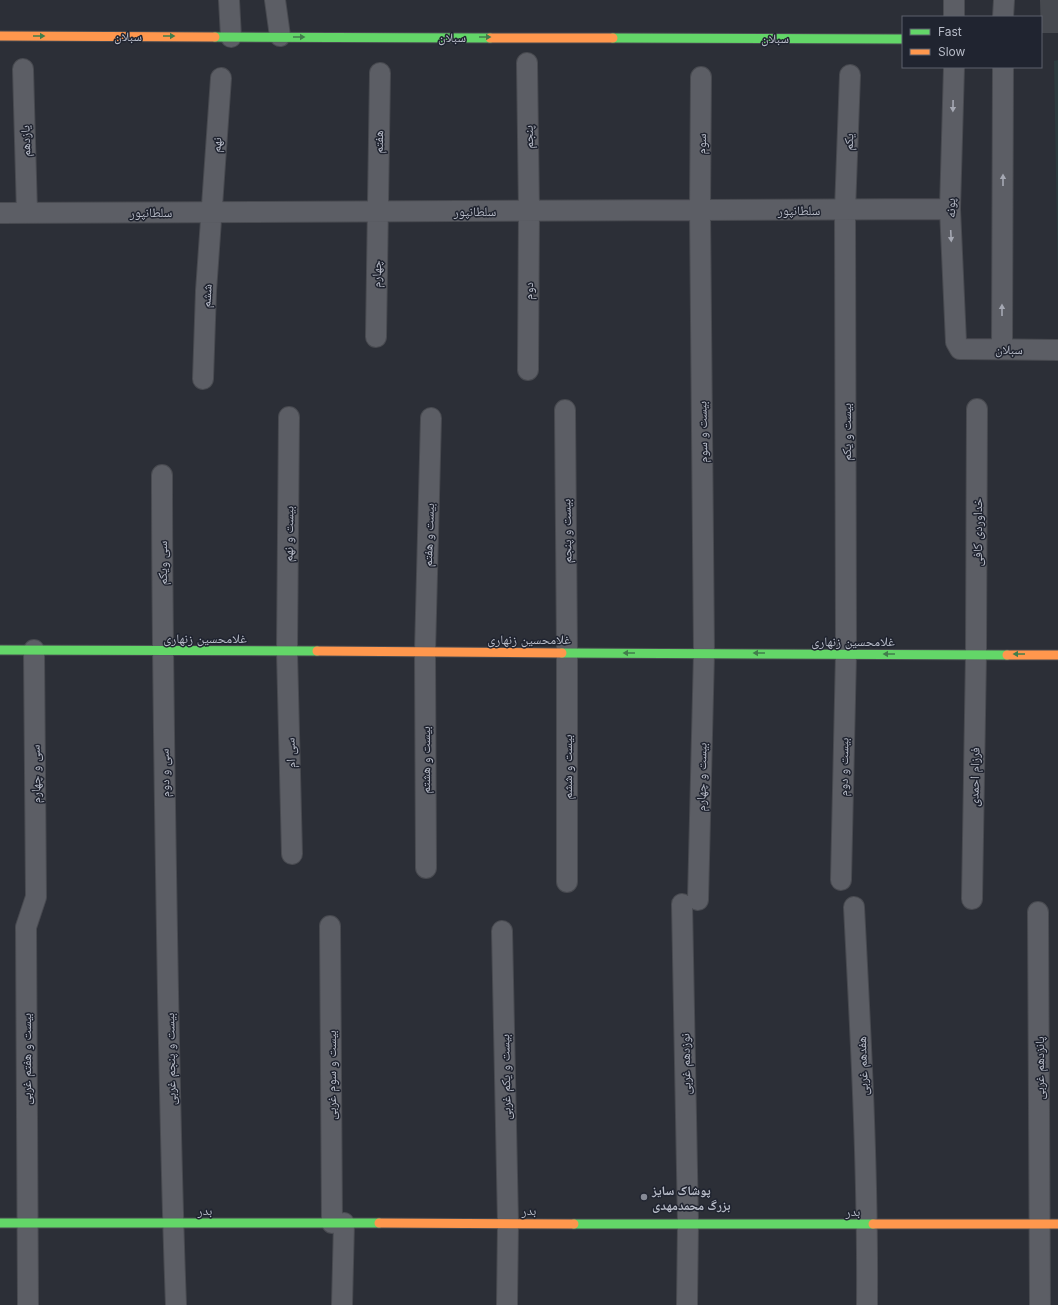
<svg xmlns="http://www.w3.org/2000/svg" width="1058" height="1305" font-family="Inter,'Noto Naskh Arabic',sans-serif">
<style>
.green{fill:#2d3b3f}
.building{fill:#46494f}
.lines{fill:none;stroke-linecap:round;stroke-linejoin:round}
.street-casing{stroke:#484a50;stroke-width:22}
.fast-casing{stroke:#484a50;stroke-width:11}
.slow-casing{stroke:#484a50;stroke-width:11}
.street{stroke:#5c5e65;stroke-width:20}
.fast{stroke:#63d668;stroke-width:9}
.slow{stroke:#ff974d;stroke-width:9}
.oneway{fill:#427d4c}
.oneway2{fill:#a5a8b3}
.poi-dot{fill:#868a95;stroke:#202430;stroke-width:1.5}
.labels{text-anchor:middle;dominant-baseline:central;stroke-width:3;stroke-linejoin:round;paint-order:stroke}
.street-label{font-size:13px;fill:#b7bbc7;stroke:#202430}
.poi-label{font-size:13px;font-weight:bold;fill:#b7bbc7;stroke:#202430;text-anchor:start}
</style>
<rect width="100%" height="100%" fill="#2c2f37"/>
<path class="green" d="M1058,60v230l-4,-229z"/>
<path class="building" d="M1040,0h18v33h-17z"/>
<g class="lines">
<defs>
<path id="street" d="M229,0l2,37
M275,0l5,36
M954,0v17
M1003,17l1,-17
M527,63l2,148 -1,159
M954,67l-4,142 6,133 4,7 98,1
M23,69l4,144
M0,213l950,-4
M376,337l4,-264
M1002,349l1,-282
M203,379l3,-88 15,-213
M565,410l2,243v229
M289,417l-2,235 5,202
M162,475c0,173 3,345 6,517 2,105 4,209 8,313
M426,868l-1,-216 6,-234
M841,880l5,-226 -1,-444 5,-135
M972,899l4,-245 1,-245
M698,900l6,-247 -4,-443 1,-133
M682,904l6,319 -1,82
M854,907c7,133 14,265 13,398
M1038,912l2,393
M330,926l2,297
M502,931l6,292 -1,82
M28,1305l-2,-378 10,-30 -2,-247
M342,1305l2,-82"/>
<path id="fast" d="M215,37l275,1
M613,38l290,1
M0,650l317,1
M562,653l445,2
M0,1223h379
M574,1224h299"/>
<path id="slow" d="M0,36l215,1
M490,38h123
M317,651l245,2
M1007,655h51
M379,1223l195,1
M873,1224h185"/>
</defs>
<use href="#street" class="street-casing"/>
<use href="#fast" class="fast-casing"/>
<use href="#slow" class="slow-casing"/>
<use href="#street" class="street"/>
<use href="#fast" class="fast"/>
<use href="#slow" class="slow"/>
</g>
<defs><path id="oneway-solid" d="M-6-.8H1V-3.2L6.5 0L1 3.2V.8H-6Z"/></defs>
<g class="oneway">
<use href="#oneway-solid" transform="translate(39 36)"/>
<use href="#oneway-solid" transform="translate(169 36)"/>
<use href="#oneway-solid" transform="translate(299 37)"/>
<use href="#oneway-solid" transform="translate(485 37)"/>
<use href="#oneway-solid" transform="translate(629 653) rotate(-180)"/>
<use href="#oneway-solid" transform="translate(759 653) rotate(-180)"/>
<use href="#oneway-solid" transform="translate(889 654) rotate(-180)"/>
<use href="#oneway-solid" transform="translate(1019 654) rotate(-180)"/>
</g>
<g class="oneway2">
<use href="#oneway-solid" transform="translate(953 106) rotate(91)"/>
<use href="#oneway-solid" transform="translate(1003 180) rotate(-90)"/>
<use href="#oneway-solid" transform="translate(951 236) rotate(87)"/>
<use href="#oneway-solid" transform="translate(1002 310) rotate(-90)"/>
</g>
<circle class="poi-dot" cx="644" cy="1197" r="4"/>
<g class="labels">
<g class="street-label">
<text x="128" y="36">سبلان</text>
<text x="452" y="37">سبلان</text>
<text x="775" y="38">سبلان</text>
<text transform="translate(528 137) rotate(-91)">پنجم</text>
<text transform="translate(25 141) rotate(-92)">یازدهم</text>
<text transform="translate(378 142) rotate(-89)">هفتم</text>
<text transform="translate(848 142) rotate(-88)">یکم</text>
<text transform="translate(701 144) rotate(-90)">سوم</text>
<text transform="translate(216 145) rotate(-85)">نهم</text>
<text transform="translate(950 208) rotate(-91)">پونه</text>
<text x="799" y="210">سلطانپور</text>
<text x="475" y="211">سلطانپور</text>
<text x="151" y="212">سلطانپور</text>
<text transform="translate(376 274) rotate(-89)">چهارم</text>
<text transform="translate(528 291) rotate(-90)">دوم</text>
<text transform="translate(206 296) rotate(-87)">ششم</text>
<text transform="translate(1009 349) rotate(1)">سبلان</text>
<text transform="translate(702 432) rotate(-91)">بیست و سوم</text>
<text transform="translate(846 432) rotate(-90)">بیست و یکم</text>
<text transform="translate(566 531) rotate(-91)">بیست و پنجم</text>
<text transform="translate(977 532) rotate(-90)">خداوردی کافی</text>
<text transform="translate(288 534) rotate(-89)">بیست و نهم</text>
<text transform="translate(428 535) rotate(-88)">بیست و هفتم</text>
<text transform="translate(162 563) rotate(-90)">سی ویکم</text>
<text x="205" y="638">غلامحسین زنهاری</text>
<text x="529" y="639">غلامحسین زنهاری</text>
<text x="853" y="641">غلامحسین زنهاری</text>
<text transform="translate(290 753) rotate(-92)">سی ام</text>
<text transform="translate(425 760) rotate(-90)">بیست و هشتم</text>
<text transform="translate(567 767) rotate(-90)">بیست و ششم</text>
<text transform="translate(843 767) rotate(-89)">بیست و دوم</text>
<text transform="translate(164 773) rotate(-91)">سی و دوم</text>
<text transform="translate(35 774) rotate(-91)">سی و چهارم</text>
<text transform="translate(701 777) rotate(-89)">بیست و چهارم</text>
<text transform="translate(974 777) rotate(-89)">فرزام احمدی</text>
<text transform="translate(26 1059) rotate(-90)">بیست و هفتم غربی</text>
<text transform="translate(170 1059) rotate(-91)">بیست و پنجم غربی</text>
<text transform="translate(685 1064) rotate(-91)">نوزدهم غربی</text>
<text transform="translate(862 1066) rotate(-92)">هفدهم غربی</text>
<text transform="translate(1039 1068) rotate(-90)">پانزدهم غربی</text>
<text transform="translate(331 1075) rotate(-90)">بیست و سوم غربی</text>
<text transform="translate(505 1077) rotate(-91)">بیست و یکم غربی</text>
<text x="205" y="1210">بدر</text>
<text x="529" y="1210">بدر</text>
<text x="853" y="1211">بدر</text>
</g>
<g class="poi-label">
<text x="652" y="1190">پوشاک سایز<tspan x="652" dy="15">بزرگ محمدمهدی</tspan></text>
</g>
</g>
<rect x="902" y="16" width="140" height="52" fill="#202430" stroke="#5c606c"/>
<rect x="910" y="29" width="20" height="6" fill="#63d668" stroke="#5c606c"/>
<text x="938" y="36" font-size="12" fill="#b7bbc7">Fast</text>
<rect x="910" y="49" width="20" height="6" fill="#ff974d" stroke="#5c606c"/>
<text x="938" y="56" font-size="12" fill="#b7bbc7">Slow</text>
</svg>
